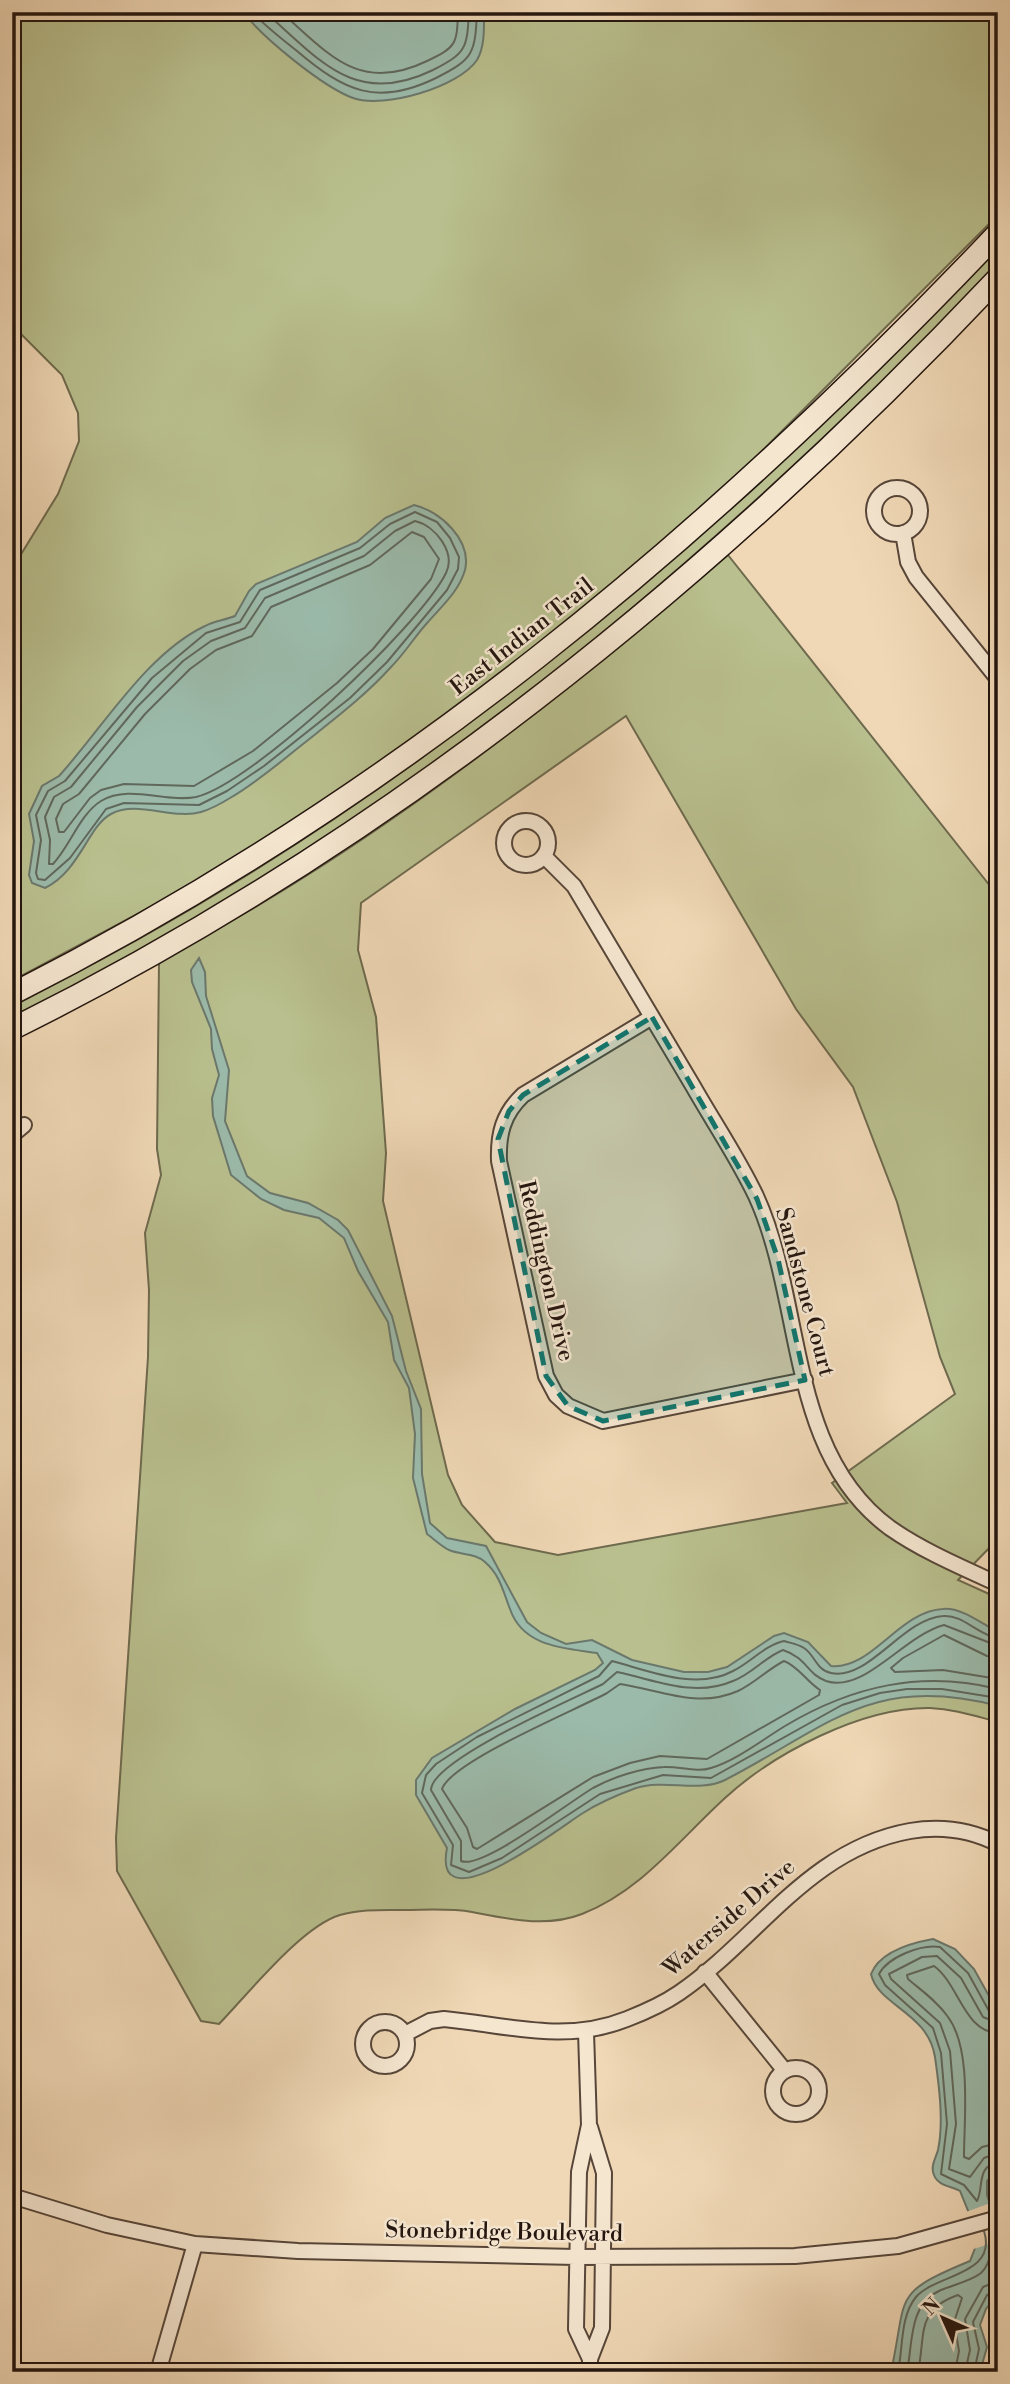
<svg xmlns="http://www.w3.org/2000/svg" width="1010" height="2384" font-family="'Libre Bodoni',serif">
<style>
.green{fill:#b9bf8e;stroke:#6e6a4e;stroke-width:2;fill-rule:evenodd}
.water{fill:#9bbaaa;stroke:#6b786c;stroke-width:2}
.pier{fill:#f0d8b6}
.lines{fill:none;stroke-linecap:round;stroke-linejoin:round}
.shore{stroke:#60685c;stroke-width:2}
.street-casing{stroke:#574639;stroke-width:18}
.secondary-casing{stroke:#24160f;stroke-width:24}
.street{stroke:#f5e6d0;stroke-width:14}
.secondary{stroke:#f5e6d0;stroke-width:21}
.marked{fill:#0f766e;fill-opacity:0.2;stroke:#0f766e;stroke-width:5;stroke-dasharray:14 9;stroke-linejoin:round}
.labels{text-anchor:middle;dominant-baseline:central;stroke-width:5;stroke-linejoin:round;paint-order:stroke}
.street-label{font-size:23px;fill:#24160f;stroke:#f5e6d0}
</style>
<rect width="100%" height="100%" fill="#f0d8b6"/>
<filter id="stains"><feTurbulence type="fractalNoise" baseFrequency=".00286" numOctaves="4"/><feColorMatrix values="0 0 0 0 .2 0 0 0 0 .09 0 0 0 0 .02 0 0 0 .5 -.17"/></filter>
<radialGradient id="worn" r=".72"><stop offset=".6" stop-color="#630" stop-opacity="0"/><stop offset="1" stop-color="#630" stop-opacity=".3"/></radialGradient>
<path class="green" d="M12,12h986v203l-245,245 -58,54 -193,162 -223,156 -119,70 -148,79v-412l46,-75 21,-53 -1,-28 -16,-38 -50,-50z
M998,247v18c-184,190 -378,366 -593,520 -123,88 -258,164 -393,233v-13c382,-186 693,-456 986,-758z
M728,555l270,341v643l-40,41 40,18v124c-23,-6 -44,-13 -68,-14 -68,-1 -156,45 -205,90 -46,42 -84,93 -143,116 -36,14 -73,5 -110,-2 -23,-4 -46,-2 -69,-2 -21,0 -43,-1 -63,5 -38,11 -92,79 -121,109l-18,-3 -84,-150 -1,-33 32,-481 1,-67 -4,-57 16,-58 -4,-26 2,-187c49,-28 99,-55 147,-86 150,-95 287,-206 422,-321zM626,716l170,293 57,78 44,115 43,155 15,37 -123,89 15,20 -289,52 -63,-13 -33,-37 -14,-30 -65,-274 3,-48 -10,-136 -18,-67 3,-47z"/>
<path class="water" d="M243,12h241c0,15 1,35 -7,48 -18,27 -93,49 -124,38 -30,-11 -90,-60 -110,-86z
M414,505c26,6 58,35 51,65 -6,21 -23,36 -37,52 -13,14 -23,31 -37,45 -26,29 -58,53 -88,77 -24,19 -47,39 -73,54 -8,5 -19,11 -29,14 -28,8 -64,-12 -90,2 -23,12 -31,57 -66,74l-13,-5 -3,-8 5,-34 -5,-27 13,-28 17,-10c43,-47 87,-122 146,-150 9,-5 20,-6 30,-10l14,-25 7,-7 101,-42 28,-24z
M199,958l6,14 1,24 23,74 -4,51 22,55 23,17 38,10 30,17 10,10 44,86 14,55 15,38 1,65 8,49 17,15 39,8 41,76 14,11 25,11 26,-4 40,20 52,12h24l19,-5 47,-31 10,-3 24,9 23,24c41,4 68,-55 112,-57 18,-2 39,15 55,23v74c-127,-33 -170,21 -273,74 -26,13 -59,-1 -89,8 -19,7 -36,14 -53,25 -20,12 -152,115 -136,35l-31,-53v-15l16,-22 83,-49 80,-39 8,-7 -6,-10c-33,-5 -74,-6 -87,-44 -7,-18 -10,-34 -25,-47 -10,-9 -24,-7 -36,-12 -8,-4 -15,-11 -22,-16l-14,-56 2,-44 -6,-46 -15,-28 -6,-38 -30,-51 -14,-33 -25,-20 -35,-8 -23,-11 -30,-24 -18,-59 -1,-18 7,-23 -7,-26 -1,-20 -19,-47 -1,-12z
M933,1939l22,10 19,20 24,43v155l-11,14v14l11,32v66l-12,16 -6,16 7,22 -7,25h-89c17,-77 -1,-78 79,-111l9,-23 -19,-47c-9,-5 -22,-5 -26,-16 -4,-9 2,-17 4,-25 6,-28 1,-65 -3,-93 -7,-45 -57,-51 -64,-83 9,-23 40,-31 62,-35z"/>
<path class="pier" d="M993,2202l5,14v25l-24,8 1,-10 -9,-27z"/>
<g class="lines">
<path class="shore" d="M252,12c13,14 30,27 45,39 47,40 80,56 139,27 38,-19 39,-25 41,-66
M265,12c55,48 90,96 168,58 33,-17 34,-21 36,-58
M281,12c48,42 78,82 146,49 29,-14 30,-16 31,-49
M415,512l22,10 13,16 9,19 -1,12 -11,21 -60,72 -37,36 -86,68 -37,25 -28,14 -75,-2 -18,6 -36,49 -25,22 -7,-1 -2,-6 5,-33 -5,-25 12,-24 17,-10 87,-103 54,-45 34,-11 20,-32 100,-42 30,-24z
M415,521c21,5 41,32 31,52 -26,53 -194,211 -250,224 -30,6 -67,-13 -95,4 -21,13 -31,45 -48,63h-4l1,-24 -5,-23 9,-20 17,-10 66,-80 46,-46 28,-20 34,-13 20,-30 99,-42 31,-25z
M412,532l12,5 15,22 -8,20 -58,70 -36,34 -84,68 -59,35 -70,-2 -23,6 -11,8 -26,34h-5l-3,-13 7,-15 16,-10 66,-80 45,-45 26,-19 36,-14 19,-29 99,-42z
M998,1638c-19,-2 -35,-24 -55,-22 -41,3 -74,65 -112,57 -15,-3 -16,-18 -27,-25 -6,-4 -14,-5 -20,-7 -19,4 -34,22 -51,30 -37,20 -83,0 -121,-10l-13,15 -122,61 -41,27 -10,11 -4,18 31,52 -2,20 18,7 33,-14 98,-64 63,-19 48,3 131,-73 38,-12 27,-4h35l56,9
M998,1646l-54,-21c-41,11 -80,69 -118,56 -19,-7 -19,-23 -43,-31 -18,7 -31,24 -50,31 -39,17 -77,-1 -116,-9l-14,12c-30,15 -172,76 -172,106l30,51v20c21,9 108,-59 132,-73 20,-11 48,-20 71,-21 15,-1 32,6 47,1 26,-8 51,-28 74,-42 67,-40 136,-56 213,-37
M998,1657l-11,-1 -43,-21 -41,23 -12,10 4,4 48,-2 55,9
M784,1661c14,5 23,21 36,29l-1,5 -112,64 -47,-3 -30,7 -37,14 -116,72 -4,-2 -6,-19 -25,-39c10,-28 134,-79 165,-96l13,-9c40,6 77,25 118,7 17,-8 30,-22 46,-30z
M998,2014l-9,-3 -21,-38 -28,-26c-19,-3 -52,10 -61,27l6,11 48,43 8,25 6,71 -6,50 23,11 13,16c7,-13 -1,-35 21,-39
M998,2023l-15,-6 -22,-39 -24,-22 -15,1 -33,17 2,5 49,44 10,28 6,73 -7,45 21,8 14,-19 14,-5
M998,2033c-34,-1 -39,-49 -64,-67l-27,9 1,4c14,12 30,23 40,38 24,32 16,102 16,140l5,2 13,-12 16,-4
M898,2372c5,-23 2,-56 18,-75 20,-23 82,-22 68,-66
M907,2372c6,-29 1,-68 34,-82 12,-5 30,-9 40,-17 12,-11 8,-29 17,-39
M918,2372c8,-37 -3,-62 40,-77l4,3 -8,24 5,29 -4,21
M965,2372l5,-22 -5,-31 18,-32 15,-6
M974,2372l5,-23 -6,-27 14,-27 11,-5"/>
<defs>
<path id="street" d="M874 511a23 23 0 1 1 46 0a23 23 0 1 1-46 0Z
M903,533l5,29 8,15 82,102
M504 843a22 22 0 1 1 44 0a22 22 0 1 1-44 0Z
M544,856l30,30c40,67 79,134 119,200 21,37 45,72 63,110 49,107 30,256 134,332 33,23 71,39 108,56
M652,1017l-129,78c-20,19 -25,39 -24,66l47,215 10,19 12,11 35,15 202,-41
M12,1135l12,-10
M705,1972l80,99
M363 2044a22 22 0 1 1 44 0a22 22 0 1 1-44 0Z
M586,2032l3,93 -10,47 -3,157 14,30v13
M405,2034l25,-13 14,-2c64,6 120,25 183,0 18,-7 36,-15 52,-26 79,-54 130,-144 231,-162 30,-5 61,-1 88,13
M773 2091a23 23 0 1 1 46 0a23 23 0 1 1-46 0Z
M12,2087v6
M590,2127l14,46 -2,155 -12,31
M12,2196l95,29 88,19 103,7 278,6 219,-1 103,-10 100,-28
M158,2372l37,-128"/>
<path id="secondary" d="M12,994c380,-192 695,-454 986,-761
M12,1029c374,-185 700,-448 986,-751"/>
</defs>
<use href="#street" class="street-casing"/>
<use href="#secondary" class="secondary-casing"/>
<use href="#street" class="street"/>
<use href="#secondary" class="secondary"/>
</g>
<path class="marked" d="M652,1017l105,182 21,60 27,121 -202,41 -35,-15 -22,-30 -48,-237 11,-28 14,-16z"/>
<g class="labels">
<g class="street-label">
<text transform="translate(522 637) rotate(-38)">East Indian Trail</text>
<text transform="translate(546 1271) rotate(77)">Reddington Drive</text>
<text transform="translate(805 1292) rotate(75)">Sandstone Court</text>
<text transform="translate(729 1918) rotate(-41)">Waterside Drive</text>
<text transform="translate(504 2232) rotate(1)">Stonebridge Boulevard</text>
</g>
</g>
<rect width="1010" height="2384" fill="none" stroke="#f0d8b6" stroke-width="42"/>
<rect x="14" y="14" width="982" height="2356" fill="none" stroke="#24160f" stroke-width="3.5"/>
<rect x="21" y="21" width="968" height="2342" fill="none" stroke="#24160f" stroke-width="2"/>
<g transform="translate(943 2318) rotate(315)" stroke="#f5e6d0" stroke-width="5" paint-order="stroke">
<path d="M0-5L12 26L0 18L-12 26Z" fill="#24160f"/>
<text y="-10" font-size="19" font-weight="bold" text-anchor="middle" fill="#24160f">N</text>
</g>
<rect width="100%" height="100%" filter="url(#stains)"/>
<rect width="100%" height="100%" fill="url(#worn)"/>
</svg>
